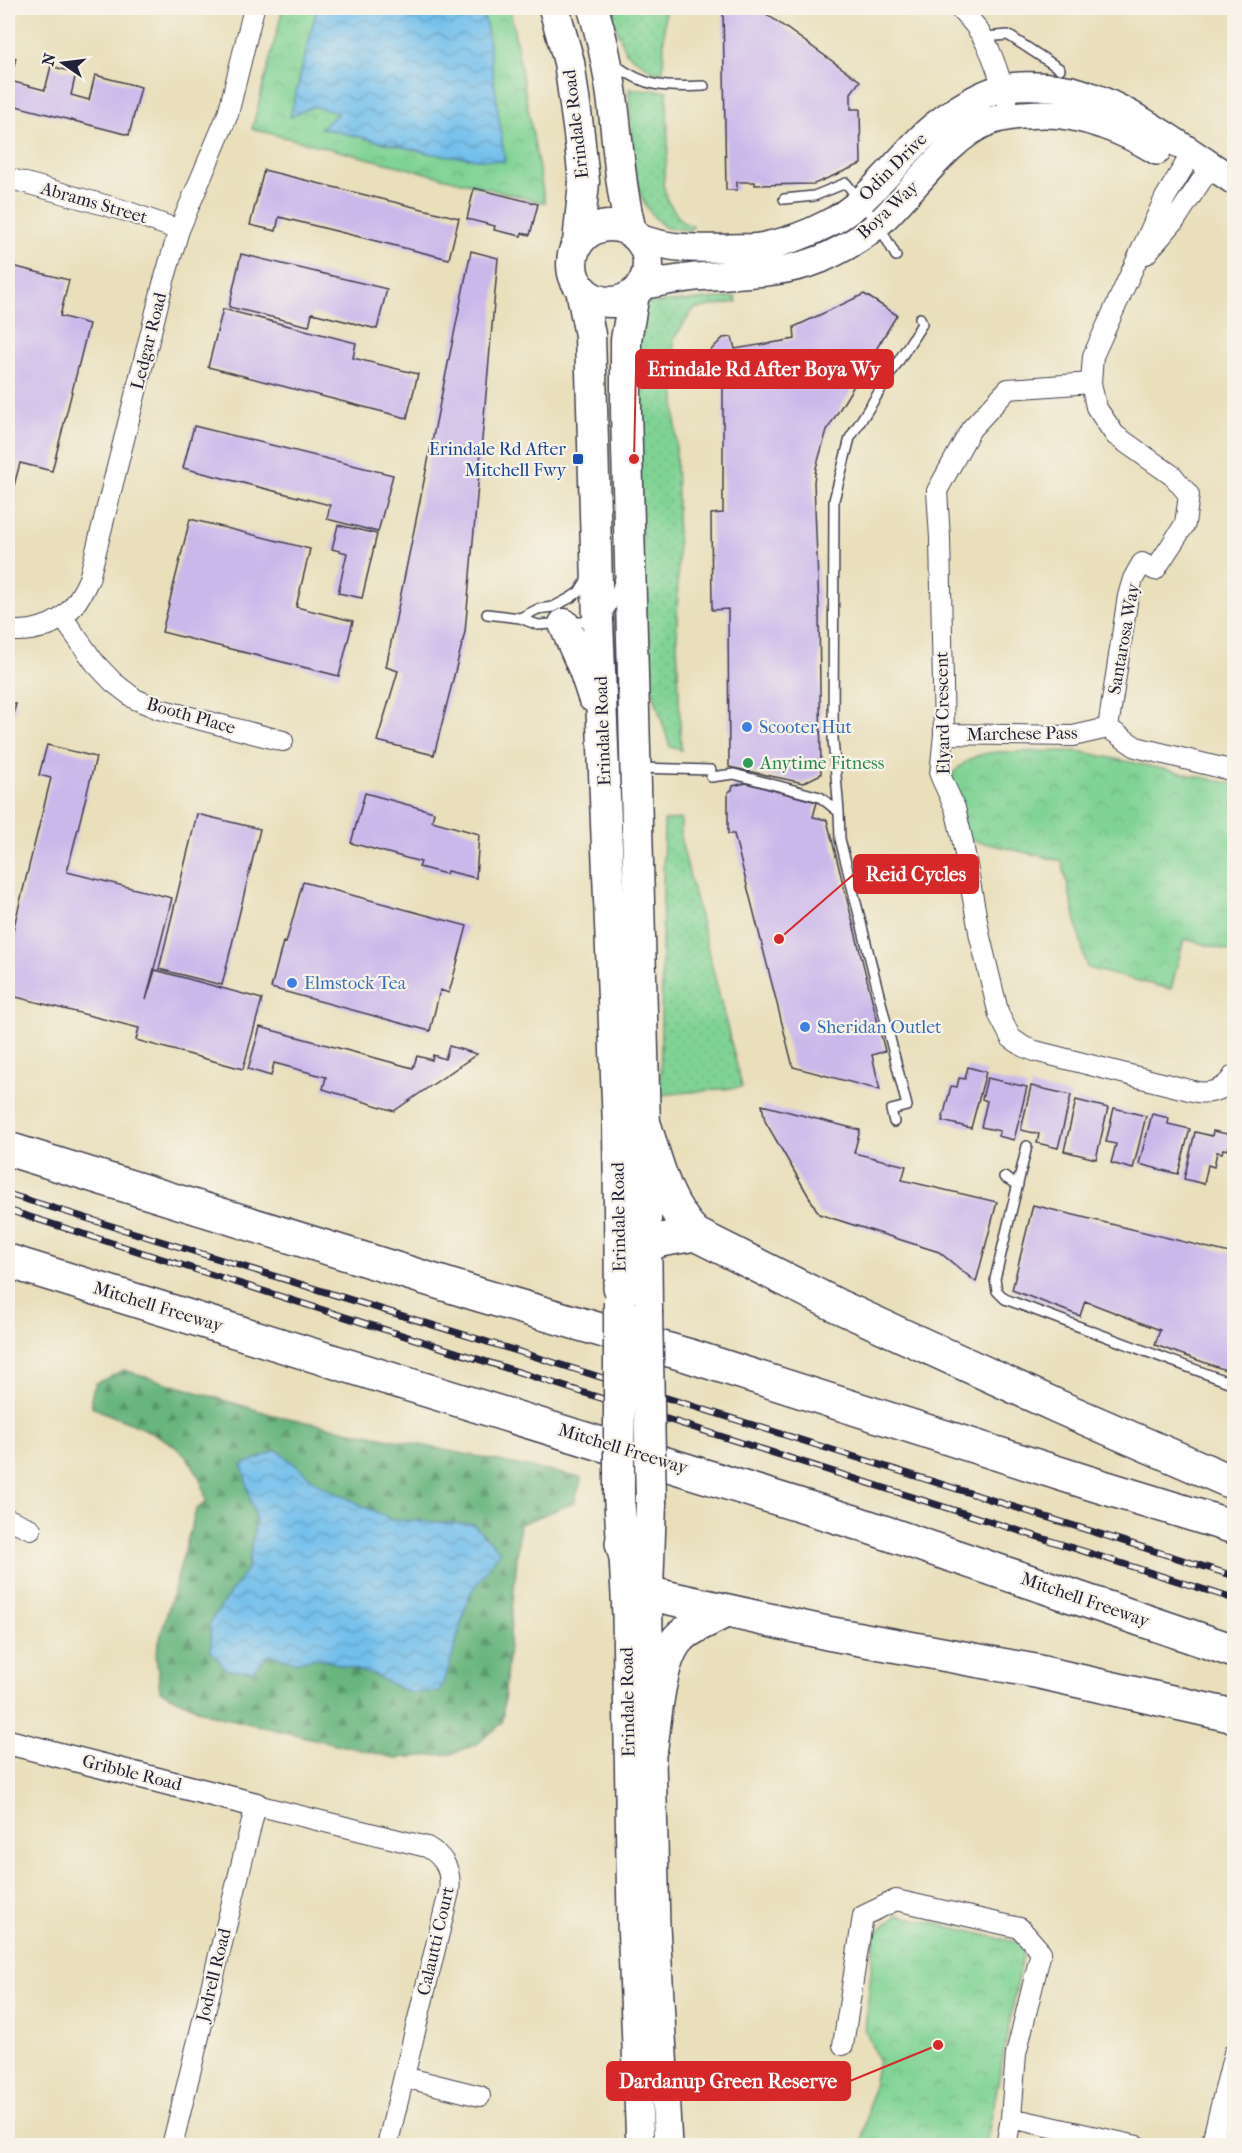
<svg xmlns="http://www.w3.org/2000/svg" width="1242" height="2153" font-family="'IM FELL French Canon',serif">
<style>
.grass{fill:url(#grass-dots);stroke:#517a68;stroke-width:1.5}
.forest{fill:url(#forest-firs);stroke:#456c5c;stroke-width:1.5}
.park{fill:url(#park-crowns);stroke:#517a68;stroke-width:1.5}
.water{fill:url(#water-waves);stroke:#4a7094;stroke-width:1.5}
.building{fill:#cbb8eb}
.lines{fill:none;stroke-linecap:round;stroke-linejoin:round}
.service-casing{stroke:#403e4e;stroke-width:12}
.minor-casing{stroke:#403e4e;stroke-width:22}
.tertiary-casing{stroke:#403e4e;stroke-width:27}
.secondary-casing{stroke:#403e4e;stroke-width:30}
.primary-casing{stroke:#403e4e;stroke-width:33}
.motorway-casing{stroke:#403e4e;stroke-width:36}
.service{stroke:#fff;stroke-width:9}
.minor{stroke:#fff;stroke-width:20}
.tertiary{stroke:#fff;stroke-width:24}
.secondary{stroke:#fff;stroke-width:27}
.primary{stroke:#fff;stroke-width:30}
.motorway{stroke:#fff;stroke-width:33}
.rail-casing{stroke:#22223b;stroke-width:7}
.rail{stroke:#f7f3e8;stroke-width:4.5;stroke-dasharray:14;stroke-linecap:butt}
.primary-bridge-casing{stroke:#403e4e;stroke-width:33;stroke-linecap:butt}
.primary-bridge{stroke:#fff;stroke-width:30}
.transit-dot{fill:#1a4fb4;stroke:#f7f3e8;stroke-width:2}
.shop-dot{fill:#3f7fe0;stroke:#f7f3e8;stroke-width:2}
.leisure-dot{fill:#2e9e5b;stroke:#f7f3e8;stroke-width:2}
.labels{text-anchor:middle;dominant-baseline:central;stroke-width:4.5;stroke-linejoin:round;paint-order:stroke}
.street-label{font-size:18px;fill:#22223b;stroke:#f7f3e8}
.transit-label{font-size:18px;fill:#164399;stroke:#f7f3e8;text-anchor:end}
.shop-label{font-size:18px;fill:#366cbe;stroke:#f7f3e8;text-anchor:start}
.leisure-label{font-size:18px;fill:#27864d;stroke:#f7f3e8;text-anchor:start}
.leader{fill:none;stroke:#d62828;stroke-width:2}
.callout-dot{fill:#d62828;stroke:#f7f3e8;stroke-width:2}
.callout{fill:#d62828;stroke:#d62828;stroke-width:2}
.callout-label{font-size:20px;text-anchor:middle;font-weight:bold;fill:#fff}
</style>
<defs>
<pattern id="grass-dots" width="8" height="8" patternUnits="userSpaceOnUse" patternTransform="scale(1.5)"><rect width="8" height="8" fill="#80d394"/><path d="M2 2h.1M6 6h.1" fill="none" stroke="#6eb580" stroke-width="1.8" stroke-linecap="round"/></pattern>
<pattern id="forest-firs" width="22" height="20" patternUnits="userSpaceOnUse" patternTransform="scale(1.5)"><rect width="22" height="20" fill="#68b57e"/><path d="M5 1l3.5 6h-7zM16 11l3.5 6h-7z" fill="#559368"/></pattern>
<pattern id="park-crowns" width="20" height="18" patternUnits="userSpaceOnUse" patternTransform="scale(1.5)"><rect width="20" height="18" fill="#80d394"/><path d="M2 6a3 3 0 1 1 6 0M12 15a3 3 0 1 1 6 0" fill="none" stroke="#6eb580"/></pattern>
<pattern id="water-waves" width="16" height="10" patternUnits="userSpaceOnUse" patternTransform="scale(1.5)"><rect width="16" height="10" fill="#72bfec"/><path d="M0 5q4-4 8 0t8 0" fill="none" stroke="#5d9bc0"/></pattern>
</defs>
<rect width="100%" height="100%" fill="#f7f3e8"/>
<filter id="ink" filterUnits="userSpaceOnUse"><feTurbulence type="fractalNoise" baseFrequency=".0167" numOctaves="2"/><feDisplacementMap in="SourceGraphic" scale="12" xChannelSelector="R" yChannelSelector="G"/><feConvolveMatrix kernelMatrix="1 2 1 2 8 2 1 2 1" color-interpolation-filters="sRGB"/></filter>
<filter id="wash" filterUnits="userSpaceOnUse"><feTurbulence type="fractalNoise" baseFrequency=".008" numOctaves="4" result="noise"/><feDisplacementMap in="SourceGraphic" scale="24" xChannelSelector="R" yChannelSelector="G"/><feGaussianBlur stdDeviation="1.35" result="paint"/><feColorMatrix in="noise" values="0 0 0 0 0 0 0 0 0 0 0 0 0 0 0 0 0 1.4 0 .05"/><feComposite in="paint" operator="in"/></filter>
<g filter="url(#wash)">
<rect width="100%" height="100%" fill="#e9dfbb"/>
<path class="grass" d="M608,8h57l-2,64h-9l-28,-20z
M629,89l38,2 1,61 -5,32 5,18 14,20 11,4 -3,4 -24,-2c-8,-7 -16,-14 -21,-24 -17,-30 -14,-81 -16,-115z
M735,297l2,5 -43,7 -20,29 4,222 -1,80 4,110 -11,-3 -21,-68 -6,-67 -7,-284 6,-24z
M681,819v22l61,246 -82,8 4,-274z"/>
<path class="forest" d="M124,1370l149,45 309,63 -8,25 -54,21 -18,199 -25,21 -26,10 -56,4 -187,-44 -48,-23 -4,-38 40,-143 10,-8c-8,-63 -65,-72 -114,-95v-14l4,-10z"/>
<path class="park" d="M283,8h227l35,195 -293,-74z
M1078,751l156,33v168l-50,-13 -13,50 -84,-21 -25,-107 -100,-23 -11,-63c15,-15 23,-21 46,-23z
M898,1915l127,29 -39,201 -110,1 -14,-2 16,-84 -13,-30 10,-97z"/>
<path class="water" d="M317,8h163l6,16 19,138 -72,-8 -112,-26 17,-15 -25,-7 -23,11z
M277,1450l43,35 72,35 81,4 27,27 -31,44 -20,73 -10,24 -30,1 -33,-17 -57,-18 -24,4 -25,-8 -18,17 -25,-1 -16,-19 -1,-29 37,-53 9,-48 -14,-56z"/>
<g id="blocks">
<path class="building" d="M723,8h35l102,73 -9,12v16h9l1,55 -47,20 -59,1v-3h-18v8h-11z
M8,55l8,3 -6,23 35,9 6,-24 25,7 -5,22 18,5 6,-25 46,12 -12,48 -121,-31z
M264,170l195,48 -10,41 -170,-42 -3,14 -26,-6z
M474,188l64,16 -8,31 -8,-2 -1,3 -27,-6 1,-4 -28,-7z
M471,251l27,7 -33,374 -31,123 -57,-14 21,-70 -12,-4z
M241,254l146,35 -10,40 -65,-16 -3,13 -80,-19z
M8,265l61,15 -9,36 29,8 -37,147 -32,-8 -12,45z
M864,294l33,21 -70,115 -11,38 -2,14 5,126 2,166 -18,9 -74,-16 -1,-158 -16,1 -1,-96 12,-1v-149h-15l-1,-10 16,-16 9,-1 3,12 60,-10 -1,-12z
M223,309l133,34 -3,15 65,16 -11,44 -199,-51z
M194,426l199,49 -15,57 -51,-13 3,-14 -147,-37z
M190,519l120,30 -14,58 57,14 -14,55 -177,-44z
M338,525l39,9 -15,64 -24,-5 9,-40 -15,-4z
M8,702l8,2 -8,31z
M47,745l49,12 -29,115 105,26 -26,102 9,-30 107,29 -19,70 -107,-29 3,-12 -131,-33v-45l43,-172 -12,-3z
M746,783l71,19 -4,15 14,3 58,231 -13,4 8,35 -87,-23 -59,-233h-6v-42l4,-2 1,-4z
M365,793l69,19 -2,9 47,13 -3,44 -29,-7 -1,3 -27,-7 2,-5 -70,-19z
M197,814l63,15 -38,156 -63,-16z
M303,882l164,44 -18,67 -9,-3 -10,41 -159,-43 12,-46 3,1z
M260,1027l153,41 4,-12 15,4 1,-5 12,4 4,-13 28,8 -83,57 -71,-22 3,-12 -52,-14 -3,13 -23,-7z
M968,1067l18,5 -15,56 -29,-7 9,-35 6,1 2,-9 6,1z
M987,1078l40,9 -13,53 -16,-4 2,-5 -19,-4 6,-26 -5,-2z
M1031,1086l40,9 -13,53 -21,-5 2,-9 -18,-4z
M1076,1100l32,8 -12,51 -32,-8z
M762,1105l98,25 -6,23 52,13 -4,14 95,22 -21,80 -37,-30 -120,-38 -54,-93z
M1114,1108l32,8 -13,53 -22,-6 5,-19 -10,-2z
M1152,1114l17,4 -1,6 22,5 -12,45 -39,-10z
M1213,1131l19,4 -4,15 -5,-1 -1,4 -5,-1 -3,15 -6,-2 -4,19 -20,-5 11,-47 17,4z
M1033,1205l201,49v119l-79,-28 5,-15 -75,-29 -5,15 -68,-26z"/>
</g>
</g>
<g filter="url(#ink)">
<use href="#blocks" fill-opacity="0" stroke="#403e4e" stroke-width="1.5"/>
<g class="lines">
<defs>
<path id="service" d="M985,37l23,-2 52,34
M615,65c34,24 50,22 89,21
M784,199l30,-3 32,-13 32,41 18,32
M607,612l4,-4 8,-27
M487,614l33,4 18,7 56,-4
M520,618l18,-9 15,-2 17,-9 9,-6 9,-14
M638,768l73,2
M711,777l23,-3 86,23 19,15
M894,1122l-3,-12 16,-4 -67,-267 -1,-27 -6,-73 1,-239 16,-62 72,-114 -2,-6
M1027,1146l-32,133 2,12 8,8 229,85
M1004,1177l14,8"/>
<path id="minor" d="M959,8c29,26 37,57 48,93
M8,178l118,33 53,19
M1146,254l30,-35 35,-53
M1091,383l-83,6 -37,40 -34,62 3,47 4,196 -4,41 15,33 7,30 18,99 19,78 12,23 13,9 11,4 162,41c16,2 29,-3 37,-17
M63,618l32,45 18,19 22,17 24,10 124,32
M8,630c8,2 15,1 23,0 33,-6 45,-23 58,-51l74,-295 16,-54 49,-116 26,-106
M1108,728l20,-132 5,-17 9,-16 13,7 30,-46 4,-29 -16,-19 -58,-41 -19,-28 -5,-24 2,-27 72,-158 27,-45
M944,734l129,2 35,-8 28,19 98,24
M8,1519l23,10
M843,2045l20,-129 33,-16 124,28 21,24 -25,102 -5,64
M404,2077l76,19
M172,2146l84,-341 171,42c18,10 25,24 22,45l-62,254
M1006,2146l5,-28 126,28
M1211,2146l23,-93"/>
<path id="tertiary" d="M8,1742l248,63"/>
<path id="secondary" d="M639,238c30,11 59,11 90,10 11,-1 25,1 36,-2 20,-4 43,-12 60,-21 40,-19 64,-55 94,-85 18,-19 59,-47 85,-52 20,-4 48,-2 68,2 53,13 116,61 162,91
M641,286c18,-4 36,-7 54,-9 41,-3 87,-2 126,-18 20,-9 41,-20 58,-36 31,-28 71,-87 109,-101 18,-7 35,-7 54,-8 38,-1 83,17 115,37
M623,1556l3,59 5,305 9,226
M648,1591l8,335 12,220"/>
<path id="primary" d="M554,8l15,54 10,72 5,48 -6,61
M593,8c8,26 14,53 18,81 7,48 8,95 20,142
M572 264a38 38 0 1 1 76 0a38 38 0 1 1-76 0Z
M581,289l9,46 8,286 20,505 2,164
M634,294l-8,46v71l19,716 2,184
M564,624l20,46 9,27
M619,1495l3,48
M648,1591l3,-88"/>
<path id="motorway" d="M645,1127c12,38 21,78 50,107l143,72 221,101 175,76
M8,1149l472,146 210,61 403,128 141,43
M8,1261l846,261 380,129
M620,1287c18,-49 27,-44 75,-53
M622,1543c6,23 11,42 34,52l171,38 208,38 199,45
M651,1747c4,-29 8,-92 30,-111 12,-10 30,-17 44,-25"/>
</defs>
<use href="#service" class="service-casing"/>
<use href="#minor" class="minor-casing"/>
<use href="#tertiary" class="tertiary-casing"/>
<use href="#secondary" class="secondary-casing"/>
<use href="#primary" class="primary-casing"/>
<use href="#motorway" class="motorway-casing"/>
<use href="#service" class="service"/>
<use href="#minor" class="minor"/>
<use href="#tertiary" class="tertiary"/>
<use href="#secondary" class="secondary"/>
<use href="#primary" class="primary"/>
<use href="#motorway" class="motorway"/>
<defs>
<path id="rail" d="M8,1194l525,162 701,220
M8,1210l1226,389"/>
</defs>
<use href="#rail" class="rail-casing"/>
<use href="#rail" class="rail"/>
<defs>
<path id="primary-bridge" d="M647,1311l4,192
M619,1495v-193"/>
</defs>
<use href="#primary-bridge" class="primary-bridge-casing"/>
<use href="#primary-bridge" class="primary-bridge"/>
</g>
</g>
<rect class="transit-dot" x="572" y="453" width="12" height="12" rx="3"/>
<g class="shop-dot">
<circle cx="747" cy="727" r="6"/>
<circle cx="292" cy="983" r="6"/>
<circle cx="805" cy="1027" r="6"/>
</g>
<circle class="leisure-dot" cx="748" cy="763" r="6"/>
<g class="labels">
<g class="street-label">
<text transform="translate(576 124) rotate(-97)">Erindale Road</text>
<text transform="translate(893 167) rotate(-45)">Odin Drive</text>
<text transform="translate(94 203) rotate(16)">Abrams Street</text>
<text transform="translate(888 210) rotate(-43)">Boya Way</text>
<text transform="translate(149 341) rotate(-76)">Ledgar Road</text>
<text transform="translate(1124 639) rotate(-80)">Santarosa Way</text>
<text transform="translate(943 713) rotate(-91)">Elyard Crescent</text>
<text transform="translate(191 716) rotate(16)">Booth Place</text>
<text transform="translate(603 731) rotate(-92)">Erindale Road</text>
<text transform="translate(1022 734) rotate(-1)">Marchese Pass</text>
<text transform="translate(619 1217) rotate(-91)">Erindale Road</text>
<text transform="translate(158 1307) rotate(17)">Mitchell Freeway</text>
<text transform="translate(623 1449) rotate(17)">Mitchell Freeway</text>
<text transform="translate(1085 1600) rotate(19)">Mitchell Freeway</text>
<text transform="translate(628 1702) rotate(-91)">Erindale Road</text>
<text transform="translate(132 1773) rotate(14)">Gribble Road</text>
<text transform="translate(436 1941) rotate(-77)">Calautti Court</text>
<text transform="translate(214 1975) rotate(-76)">Jodrell Road</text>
</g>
<g class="transit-label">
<text x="566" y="449">Erindale Rd After<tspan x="566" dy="21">Mitchell Fwy</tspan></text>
</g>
<g class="shop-label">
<text x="759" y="727">Scooter Hut</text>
<text x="304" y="983">Elmstock Tea</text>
<text x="817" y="1027">Sheridan Outlet</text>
</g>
<g class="leisure-label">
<text x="760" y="763">Anytime Fitness</text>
</g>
</g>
<path class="leader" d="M634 459L636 369M779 939L854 874M938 2045L850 2081"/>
<g class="callout-dot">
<circle cx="634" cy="459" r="6"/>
<circle cx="779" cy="939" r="6"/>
<circle cx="938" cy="2045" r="6"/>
</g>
<g class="callout">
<rect x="636" y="350" width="257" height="38" rx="6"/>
<rect x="854" y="855" width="124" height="38" rx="6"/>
<rect x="607" y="2062" width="243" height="38" rx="6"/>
</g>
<g class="callout-label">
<text x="764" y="376">Erindale Rd After Boya Wy</text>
<text x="916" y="881">Reid Cycles</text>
<text x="728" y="2088">Dardanup Green Reserve</text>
</g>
<rect width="1242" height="2153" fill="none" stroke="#f7f3e8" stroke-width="30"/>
<g transform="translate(63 63) rotate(284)" stroke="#f7f3e8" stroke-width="4.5" paint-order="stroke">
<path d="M0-4.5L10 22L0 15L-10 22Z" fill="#22223b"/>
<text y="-9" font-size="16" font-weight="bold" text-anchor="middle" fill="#22223b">N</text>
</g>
</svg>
